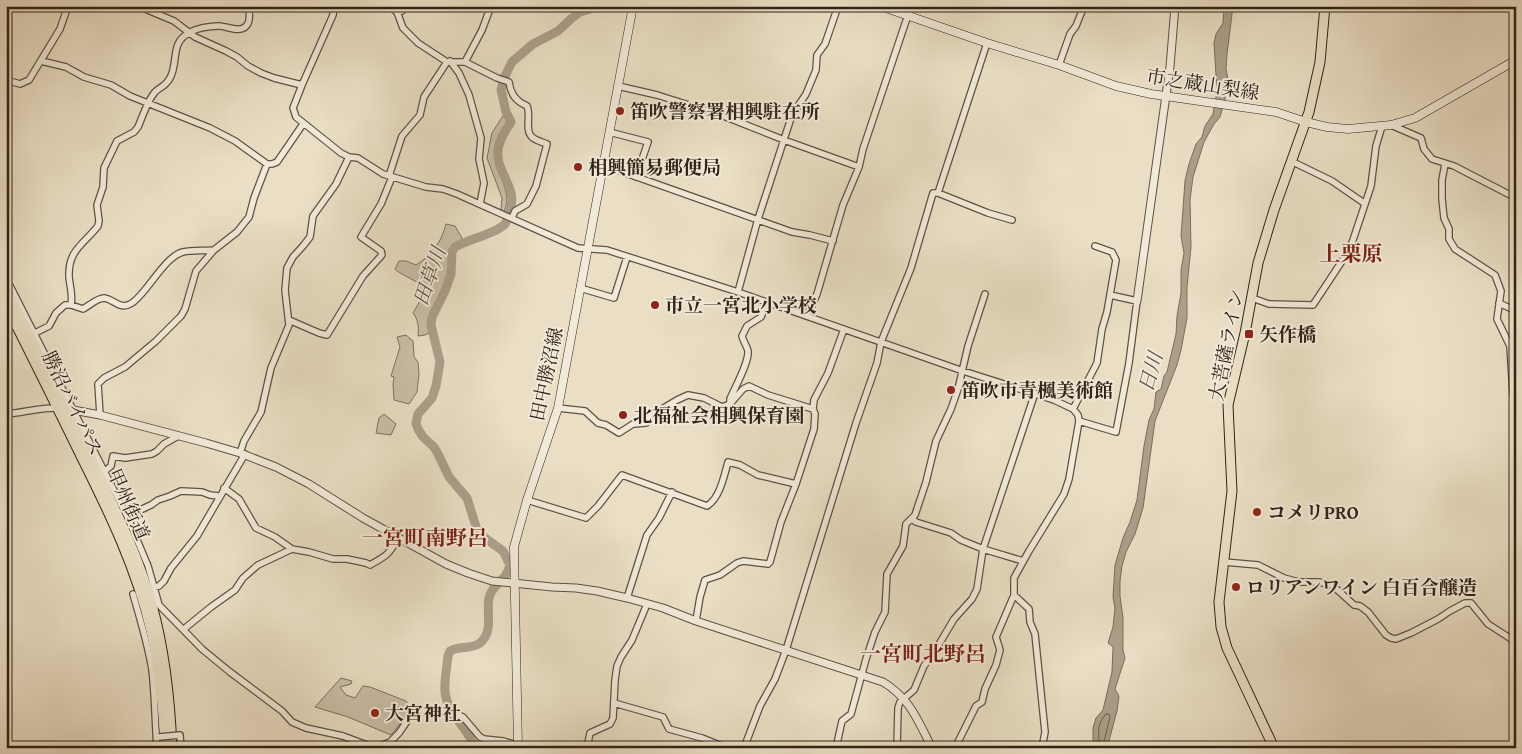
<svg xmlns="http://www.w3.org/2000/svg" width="1522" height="754" font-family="'Gentium Book Plus','Noto Serif JP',serif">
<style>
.green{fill:#cabfa8;stroke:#7d7160}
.water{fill:#ab9f8a;stroke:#7a6d5c}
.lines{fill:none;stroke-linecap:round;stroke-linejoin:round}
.shore{stroke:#6e6151;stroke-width:1}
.river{stroke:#ab9f8a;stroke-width:9}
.minor-casing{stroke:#5e5243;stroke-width:8}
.tertiary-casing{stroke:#5e5243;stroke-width:9}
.secondary-casing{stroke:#302318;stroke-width:9}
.trunk-casing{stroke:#302318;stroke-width:11}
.minor{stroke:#f1ead9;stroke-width:5.5}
.tertiary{stroke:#f1ead9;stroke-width:7}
.secondary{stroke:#f1ead9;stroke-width:8}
.trunk{stroke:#eadfc5;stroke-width:9}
.minor-bridge-casing{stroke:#5e5243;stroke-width:8;stroke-linecap:butt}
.minor-bridge{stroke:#f1ead9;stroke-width:5.5}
.poi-dot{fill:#8f2418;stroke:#f1ead9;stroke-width:2}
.labels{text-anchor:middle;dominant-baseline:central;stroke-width:4;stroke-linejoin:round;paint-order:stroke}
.street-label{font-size:19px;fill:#302318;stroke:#f1ead9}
.poi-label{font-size:19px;font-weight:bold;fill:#302318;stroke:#f1ead9;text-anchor:start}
.water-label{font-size:20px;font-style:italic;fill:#5b4e40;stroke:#f1ead9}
.quarter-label{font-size:21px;font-weight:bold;fill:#7a1f14;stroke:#f1ead9}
</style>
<rect width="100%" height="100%" fill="#eadfc5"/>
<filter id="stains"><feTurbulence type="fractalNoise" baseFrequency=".004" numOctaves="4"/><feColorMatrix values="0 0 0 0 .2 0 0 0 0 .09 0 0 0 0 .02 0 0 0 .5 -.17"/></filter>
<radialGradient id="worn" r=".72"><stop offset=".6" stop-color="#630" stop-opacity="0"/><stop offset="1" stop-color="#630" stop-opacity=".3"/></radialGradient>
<path class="green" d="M503,116h3l1,7c-6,11 -13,23 -11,37 2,17 18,36 7,53l-2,-4 1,-11 -15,-40 5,-25z
M446,224l9,2 7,12 -2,5 -6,2 -4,10 -2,18 -5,18 -14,30v12l-4,2 -7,1c1,-8 0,-17 -5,-23l7,-12v-17c-6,-4 -22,-11 -25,-15l4,-8h7l10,4c16,-10 25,-22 30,-41z
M406,335l7,6 1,16 4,5 1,12 -2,18 -8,12 -15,-4 -1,-16 1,-7 -3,-1 9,-29 -3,-10z
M384,414l12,10 -5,11 -15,-2 3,-15z
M341,678l11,3 -1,3 -11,3 6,8 9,3 8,-12 7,1 36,14 3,5 -1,8 -17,21 -43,-18 -33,-10z"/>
<path class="water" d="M1224,6h9l-6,48 -1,15 2,10 -3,20 -5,18 -6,7 -10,18 -11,35 -3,23 1,47 -4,40v31l-6,32 -4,15 -22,56 -12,87 -8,26 -9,18 -4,14 -2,15v15l3,22v32l2,8 -10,31 4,7 -2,15 -10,37h-14v-20l3,-10 7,-8 9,-38 1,-25 -5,-4 5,-16 2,-19 -2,-11 2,-32 8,-27 7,-16 7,-22 7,-54 5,-26 5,-11 2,-17 5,-3 3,-13 3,-4 9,-38 1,-18 4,-23v-23l3,-17 -3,-17 4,-55 4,-17 7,-20 6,-7 3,-11 8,-12 4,-22 -3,-49 2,-9 7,-11z"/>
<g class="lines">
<path class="shore" d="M1106,714h3l1,3 -6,25 -3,1 -2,-2c-1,-11 -1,-18 7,-27z"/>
<path class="river" d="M475,748c-7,-20 -28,-35 -30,-56 -1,-12 2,-25 3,-36l2,-5c9,-6 21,-1 30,-8 14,-12 6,-30 9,-45 2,-10 10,-14 16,-22 2,-3 4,-7 5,-11l-7,-14 -25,-18 -11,-35 -18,-21 -11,-23 -4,-7 -11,-10 -5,-8 -2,-6 2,-9 14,-16 4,-12 4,-24 -9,-37 1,-8 13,-26 6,-17 1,-22 3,-5c12,-7 42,-14 50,-23 2,-3 3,-8 4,-11 11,-25 -14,-40 -11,-63 1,-11 8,-20 13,-28l-5,-10 -5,-22 3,-12 8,-16 21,-18 25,-13 14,-13 8,-6 20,-6"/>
<defs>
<path id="minor" d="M138,6l36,15 21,16 31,14 11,6 11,9 13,7 13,5 28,7
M334,6l-1,9 -31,70 -9,23 3,9 45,36 8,4 9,1 25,16 43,13 17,2 14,5 121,54 29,2 131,42 225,79 91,29 19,9 5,6 1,6 -10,58 -5,15 -35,57 -15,27v17l-18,42 4,13 -4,15 -11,24 -3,13 -6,4 -18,36 -1,6
M389,6l8,6 6,16 15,15 29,19h18l32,16 12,4c2,13 7,19 18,24 4,9 -2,23 4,30 3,4 11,6 16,8l-11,42 -9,18 -12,7 -3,7
M397,12l5,-1 5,-5
M41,61l25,6 18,10 27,8 19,11 80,32 25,13 32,23h5l5,-2 26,-38
M450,61l9,12 10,22 12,43 -2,21 5,24 -4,21
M465,62l17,-32 9,-24
M1059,65l11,-31 6,-8 8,-20
M6,80l14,4 9,-4 31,-51 8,-23
M618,86l39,9 64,20 63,25 75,27
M1391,125l30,13 3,11 8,10 22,7 62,32
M609,132l39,10 -12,35
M1291,161l41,20 32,22
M1445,164l-3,16v19l2,19 5,11v10l6,10 40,26 6,16 -4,28 13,27 3,48 3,4
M603,165l189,67 18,3 23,6
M389,176l13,-40 18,-21 4,-18 23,-35
M938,193l49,-150
M6,278l121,238 21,50 11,39 43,44 28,23 52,39 10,11 14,6 37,8 32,12 15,-6 9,-9 17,-25
M580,288l34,10 13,-41
M738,292l20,-73 34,-104 14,-21 10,-24 1,-15 8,-11 11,-32
M1252,298l17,6 44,1 35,-53 5,-12 18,-54 5,-40 6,-20
M1499,303l17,8
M71,305c2,-10 -1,-18 -2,-28 -1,-27 14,-32 29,-51l1,-5 -2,-16 6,-18 1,-19 13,-27 17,-9 4,-5c5,-11 9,-26 17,-35 6,-6 11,-5 16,-16 7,-16 0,-34 18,-43 7,-5 21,-7 30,-7 8,0 22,8 28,-1 4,-5 2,-13 2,-19
M807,316l10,-22 26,-89 16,-38 4,-18 48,-143
M289,320l30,13 8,2 36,-59 19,-21 -1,-4 -20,-14 20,-33 11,-27
M31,335l18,-9 7,-13 9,-8h6l12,4c6,-3 14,-11 21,-11 10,1 16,13 28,5 15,-10 33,-47 51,-51 9,-2 21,-1 31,-2
M730,404v-5c5,-12 19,-36 18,-48 -1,-5 -5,-10 -6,-15l5,-10 14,-9 6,-15
M558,408l27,3 13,12 8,2 13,8 14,-9 13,-1 6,-8 25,-15 11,-5 16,3 18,9 8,-3 13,-15 6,-3 19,9 45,14
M1073,409l24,-46 5,-34 5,-17 9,-52 -4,-8 -17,-6
M6,414c17,-1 35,-7 52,-6
M100,415l-2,-31 6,-6 21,-11 31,-26 25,-25 4,-7 11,-38 18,-21 23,-18 12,-15 5,-19 13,-34
M1079,421l37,11 13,-69 8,-62 -27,-6
M240,453l4,-12 17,-29 10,-44 18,-43 -4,-35 2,-22 6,-11 10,-11 7,-9 3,-21 23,-32 13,-27
M105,471l6,-5 2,-10 12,2 27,-4 5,-3 7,-7 14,-8
M224,488l15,11 17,29 19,9 17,12 17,3 24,7h14l19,4 4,2c16,-9 19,-10 28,-27
M527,500l59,18 12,-12 24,-31 85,31c13,-8 17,-30 21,-44l12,3 18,10 38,9
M127,516l24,-11 7,-5 12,-4 11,-5 21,1 8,3 9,1
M912,519l4,3 35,11 10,7 22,9 40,12
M1224,562l34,3 26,13 15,4h20l13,3 22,20 6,1 8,6 18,23 5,3 5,1 15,-6 27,-14 12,-8 15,-8h6l17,21 28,18
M152,588l7,-2 5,-5 7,-13 26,-32 48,-82
M133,594c7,25 15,50 19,76 3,26 3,52 5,78
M1014,595l15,14 1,13 5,12 10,98 -3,16
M627,598l20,-63 12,-17 13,-26
M696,621l4,-24 5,-17 15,-5 17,-12 6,-2 25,3 2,-2 11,-40 15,-38 18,-55 1,-15 -2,-5 1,-9 14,-27 16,-44
M184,629l27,-22 24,-17 8,-12 15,-13 34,-16
M614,703l49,14 6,12 33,9 25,10
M448,714l11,1 4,2 17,20 4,2 19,2 24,7
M587,748l3,-15 20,-9 3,-6 2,-38 2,-14 4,-9 11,-17 15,-36
M744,748l16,-42 15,-27 11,-29 70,-227 21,-60 4,-21 30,-74 22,-75h5l50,20 24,7
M836,748l6,-27 9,-7 15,-55 9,-27 10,-20 2,-38 16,-28 3,-22 9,-9 11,-33 10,-41 15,-32 7,-20 10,-43 17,-52
M897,748l1,-40 2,-6 14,-12 10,-24 11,-15 19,-32 18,-20 5,-10 6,-40 52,-156"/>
<path id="tertiary" d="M1137,301l33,-234 5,-61
M62,408l38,7 106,28 34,10 36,14 33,17 54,34 83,46 22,9 24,8 60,6 24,1 21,3 30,7 36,10 33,13 187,61c27,16 35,39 49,66"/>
<path id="secondary" d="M880,6l107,37 72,22 57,21 35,8 125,18 30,10 21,5 21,2 43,-4 24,-7 101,-58
M518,748l-4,-201 13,-47 31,-92 75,-402"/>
<path id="trunk" d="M6,289c30,59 59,117 88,176 22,46 45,92 58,140 13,47 18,94 20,143
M6,305c26,51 51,102 76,153 28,56 55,112 69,173 9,38 12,77 14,117
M1274,748l-47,-100 -6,-21 -2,-25 13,-111 -4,-86 17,-72 13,-70 16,-53 35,-98 11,-50 5,-56"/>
</defs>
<use href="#minor" class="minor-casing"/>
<use href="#tertiary" class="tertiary-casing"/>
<use href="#secondary" class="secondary-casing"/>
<use href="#trunk" class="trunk-casing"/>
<use href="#minor" class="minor"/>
<use href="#tertiary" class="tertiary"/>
<use href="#secondary" class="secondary"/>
<use href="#trunk" class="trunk"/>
<defs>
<path id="minor-bridge" d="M159,737l21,-2 1,13"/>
</defs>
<use href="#minor-bridge" class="minor-bridge-casing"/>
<use href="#minor-bridge" class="minor-bridge"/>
</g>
<g class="poi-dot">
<circle cx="620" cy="111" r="5"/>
<circle cx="578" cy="167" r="5"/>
<circle cx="655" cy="305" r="5"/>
<rect x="1244" y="329" width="10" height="10" rx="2.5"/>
<circle cx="951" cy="390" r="5"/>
<circle cx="623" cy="415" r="5"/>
<circle cx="1257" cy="512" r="5"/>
<circle cx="1236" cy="587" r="5"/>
<circle cx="375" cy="713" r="5"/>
</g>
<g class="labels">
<g class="street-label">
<text transform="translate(1203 84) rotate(9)">市之蔵山梨線</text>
<text transform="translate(1226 345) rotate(-79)">大菩薩ライン</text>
<text transform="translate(546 374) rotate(-78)">田中勝沼線</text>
<text transform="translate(73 403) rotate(64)">勝沼バイパス</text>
<text transform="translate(129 504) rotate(66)">甲州街道</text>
</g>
<g class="poi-label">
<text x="630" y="111">笛吹警察署相興駐在所</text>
<text x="588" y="167">相興簡易郵便局</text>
<text x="665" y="305">市立一宮北小学校</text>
<text x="1259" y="334">矢作橋</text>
<text x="961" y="390">笛吹市青楓美術館</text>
<text x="633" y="415">北福祉会相興保育園</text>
<text x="1267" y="512">コメリPRO</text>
<text x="1246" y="587">ロリアンワイン 白百合醸造</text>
<text x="385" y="713">大宮神社</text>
</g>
<g class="water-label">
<text transform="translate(429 276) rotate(-71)">田草川</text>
<text transform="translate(1150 372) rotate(-74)">日川</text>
</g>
<g class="quarter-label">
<text x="1351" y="253">上栗原</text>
<text x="425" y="537">一宮町南野呂</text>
<text x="923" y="653">一宮町北野呂</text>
</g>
</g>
<rect width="1522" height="754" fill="none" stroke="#eadfc5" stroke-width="25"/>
<rect x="8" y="8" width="1507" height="739" fill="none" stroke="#302318" stroke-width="2.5"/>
<rect x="12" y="12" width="1497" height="729" fill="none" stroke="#302318"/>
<rect width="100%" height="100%" filter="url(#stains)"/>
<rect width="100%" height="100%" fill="url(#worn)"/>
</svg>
